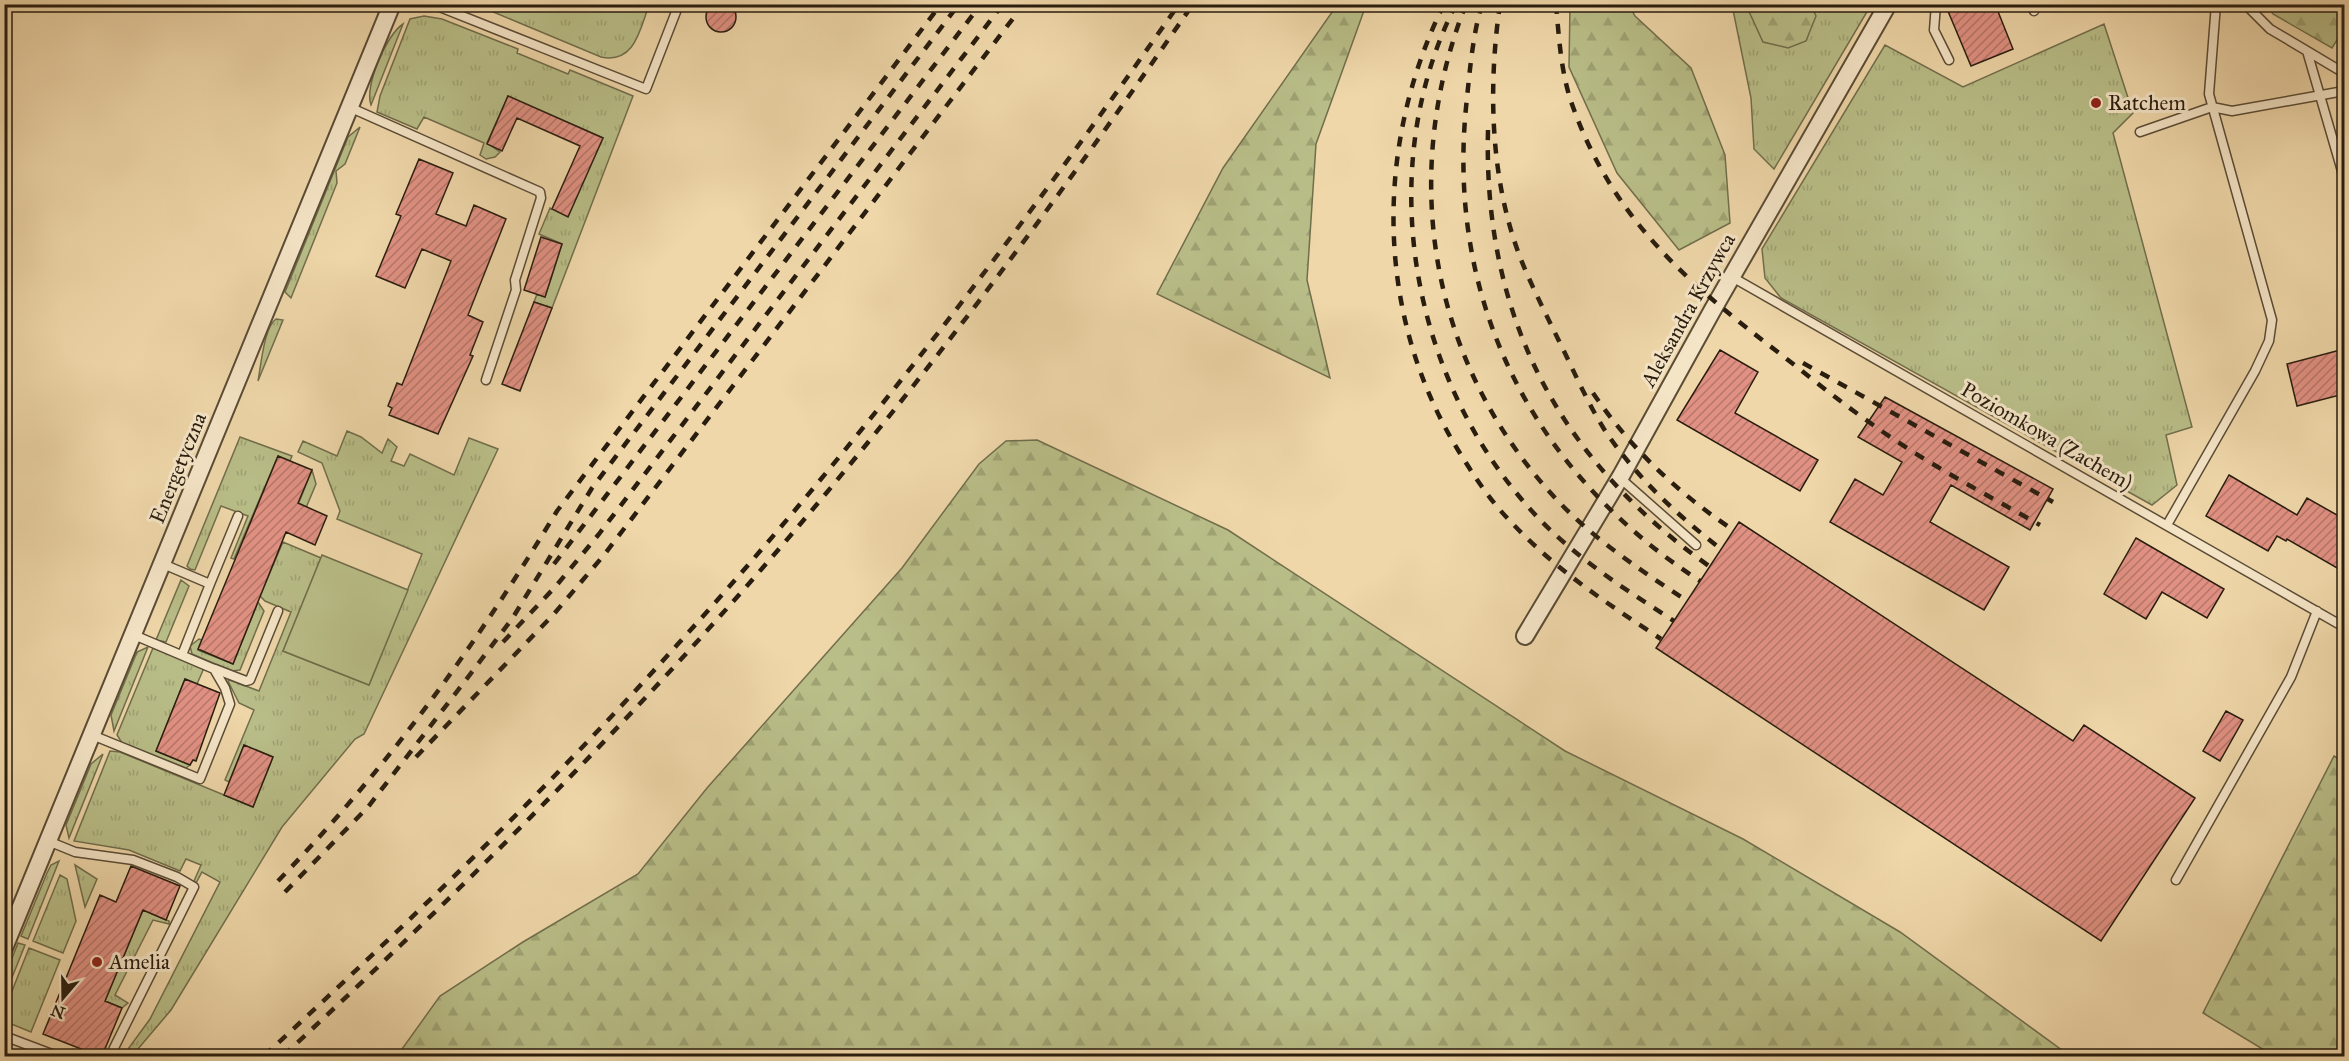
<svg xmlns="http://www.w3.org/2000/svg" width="2349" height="1061" font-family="'IM FELL Great Primer',serif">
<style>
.grass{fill:url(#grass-tufts);stroke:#716e4c;stroke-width:1.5}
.forest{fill:url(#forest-firs);stroke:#716e4c;stroke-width:1.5}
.pitch{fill:#b9be88;stroke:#716e4c;stroke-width:1.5}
.building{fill:url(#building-hatch);stroke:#291d0f;stroke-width:1.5}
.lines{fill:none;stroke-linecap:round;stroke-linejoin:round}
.lane-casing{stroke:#5a4c36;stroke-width:11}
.street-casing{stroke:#5a4c36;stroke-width:20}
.lane{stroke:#f5e5c7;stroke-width:8}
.street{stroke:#f5e5c7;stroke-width:16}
.rail{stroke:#291d0f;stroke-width:4.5;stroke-dasharray:10 10;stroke-linecap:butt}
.poi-dot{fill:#8f2418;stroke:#f5e5c7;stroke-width:2}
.labels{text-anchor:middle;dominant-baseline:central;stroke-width:6;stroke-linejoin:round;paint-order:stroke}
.poi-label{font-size:21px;fill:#291d0f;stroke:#f5e5c7;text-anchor:start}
.street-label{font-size:21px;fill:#291d0f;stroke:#f5e5c7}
</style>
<defs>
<pattern id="grass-tufts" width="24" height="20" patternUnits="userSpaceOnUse" patternTransform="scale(1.5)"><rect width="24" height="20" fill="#b9be88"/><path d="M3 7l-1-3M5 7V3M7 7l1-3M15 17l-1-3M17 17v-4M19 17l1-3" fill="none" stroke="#9fa374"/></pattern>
<pattern id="forest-firs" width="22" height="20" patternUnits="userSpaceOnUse" patternTransform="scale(1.5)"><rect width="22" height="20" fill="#b9be88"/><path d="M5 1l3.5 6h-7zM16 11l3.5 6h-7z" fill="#9fa374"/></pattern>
<pattern id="building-hatch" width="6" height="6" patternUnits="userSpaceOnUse" patternTransform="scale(1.5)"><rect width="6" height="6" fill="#e19183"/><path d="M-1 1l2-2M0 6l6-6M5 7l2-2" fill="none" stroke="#b6766a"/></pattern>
</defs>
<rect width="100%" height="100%" fill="#efd7a9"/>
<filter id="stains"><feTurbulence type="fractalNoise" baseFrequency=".00333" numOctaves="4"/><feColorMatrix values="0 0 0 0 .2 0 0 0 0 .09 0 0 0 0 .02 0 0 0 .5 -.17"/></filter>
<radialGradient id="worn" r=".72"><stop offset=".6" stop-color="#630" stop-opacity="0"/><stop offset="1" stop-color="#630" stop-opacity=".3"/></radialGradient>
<path class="grass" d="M464,5h185c-9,24 -14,59 -48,52l-110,-46z
M1732,5h139l-97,164 -20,-20 -3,-51z
M424,16l18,3 76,30 -1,4 51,21 2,-4 63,26 -81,212 -18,-6 3,-8 8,3 17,-53 -23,-10 11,-26 18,8 35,-78 -95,-42 -21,47 13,9 -5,5 -9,2 -6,-4 4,-12 -60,-26 -7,12 -40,-17 3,-16 30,-77z
M403,24l-32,81c-7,-18 15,-70 32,-81z
M2104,24l29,89 -20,20 79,294 -26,8 11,50 -25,20 -371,-207 -16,-20 -3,-29 123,-204 78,42z
M360,127l-15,37 -9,7 1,12 -46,115 -6,-6 63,-155z
M276,319l7,1 -25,61c3,-15 6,-54 18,-62z
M347,431l14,6 21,16 6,-14 9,8 -6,14 13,5 6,-12 44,21 15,-37 29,11 -134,285 -9,5 -73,88 -111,183 -39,46h-9l27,-37 70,-137 -18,-10 -6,11 -2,-2 7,-16 -15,-6 -6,12 -51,-21 -55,-9 36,-90 10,1 133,55 20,-50 -29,-12 -15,37 -4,-2 29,-70 -15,-7 -11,-22 2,-1 29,11 32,-79 -26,-11 -5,-5 23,-54 38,16 -38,93 86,34 53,-131 -85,-35 3,-8 -18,-48 -24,-11 5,-11 34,15z
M240,437l52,19 -2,5 -12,-5 -44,103 -3,-1 17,-42 -27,-10 -26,64 -5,-1 -3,-3z
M312,470l4,14 -13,31 -8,-3z
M181,580l8,6 -23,56 -10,-2z
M258,602l6,9 -24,59 -8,1 -40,-17 -2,-8 9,-7 3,1 -4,10 35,14z
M148,647l-34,84 -3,-16 26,-63z
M153,648l51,20 -7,16 -12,-5 -29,72 34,14 -4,3 -64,-25 -5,-8z
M103,754l-34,84 -3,-13 25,-61z
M59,861l-31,78 -7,-3 26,-63 4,-8z
M75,865l22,14 -12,28z
M60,875l7,4 9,42 -13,32 -30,-12z
M143,910l26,11v3l-16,-4 -38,75 13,8 -6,5 -17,-7z
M18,943l7,2 -20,50v-19z
M29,948l31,12 -29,72 -27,-11 1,-12z"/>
<path class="forest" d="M1337,5h29l-50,139 -9,136 23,98 -173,-84 66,-126z
M1570,5h59l6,11 56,52 34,87 5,68 -51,27 -62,-77 -48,-106z
M1746,5h65l5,11 -10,25 -18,7 -25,-6z
M2266,5h78v24l-12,19 -59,-34z
M1037,440l191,90 337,221 178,88 157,93 170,124h-1673l43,-60 83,-54 115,-68 69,-86 195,-220 77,-104 27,-23z
M2334,756l10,6v294h-70l-71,-43z"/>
<path class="pitch" d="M322,555l86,35 -39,95 -86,-34z"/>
<path class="building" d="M706 17a15 15 0 1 1 30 0a15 15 0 1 1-30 0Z
M1945,4h50l18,45 -42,17z
M508,96l95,42 -35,79 -16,-8 28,-63 -63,-28 -15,33 -15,-7z
M419,159l34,14 -17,41 30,12 8,-21 32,14 -38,96 15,7 -13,33 3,1 -35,78 -49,-19 3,-7 -4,-2 9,-23 5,2 49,-124 -29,-12 -17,39 -29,-12 25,-60 -5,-2z
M541,237l21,7 -17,53 -21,-7z
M534,302l18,6 -32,83 -18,-7z
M2344,349v45l-47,12 -10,-42z
M1720,350l38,22 -23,41 83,47 -18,31 -123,-71z
M1885,397l168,92 -23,41 -79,-45 -21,37 79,45 -25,43 -154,-88 25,-43 28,16 19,-33 -44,-25z
M278,456l34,14 -14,33 29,13 -12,29 -29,-13 -53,132 -35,-15z
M2229,475l68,40 10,-17 37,21v53l-57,-33 -1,2 -9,-5 -9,15 -62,-35z
M1739,522l334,219 11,-16 111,73 -94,143 -445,-293z
M2136,538l88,51 -17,29 -45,-26 -16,27 -42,-25z
M185,679l35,14 -24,68 -3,-1 -3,5 -34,-14z
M2226,711l17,9 -23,41 -17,-10z
M244,745l29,12 -20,50 -29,-12z
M131,866l49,20 -14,34 -23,-10 -38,91 17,7 -20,48h-3l-56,-22 57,-139 16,7z"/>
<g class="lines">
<defs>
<path id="lane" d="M432,4l214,85 33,-85
M1936,4l-2,26 15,30
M2031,4l3,7
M2245,4l25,25 74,44
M2307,51l37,127
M349,107l191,85 1,6 -26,82 1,10 -30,90
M2140,132l72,-25 20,4 112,-20
M1732,277l612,350
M1620,478l76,67
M2167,525l88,-154 14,-30 3,-21 -63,-226 7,-90
M163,564l47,20 -28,71
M210,584l28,-68
M215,669l31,12 4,-1 28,-69
M92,735l108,44 30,-75 -5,-16 -11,-19 -80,-34
M48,841l27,11 58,8 44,17 17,10 -84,169
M2176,880l115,-203 26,-66
M4,1036l53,20"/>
<path id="street" d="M1525,636l96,-160 91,-165 176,-307
M4,948l388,-944"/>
</defs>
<use href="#lane" class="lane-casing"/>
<use href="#street" class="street-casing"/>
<use href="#lane" class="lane"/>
<use href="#street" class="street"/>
<path class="rail" d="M1444,4c-70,142 -69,310 14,446 16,26 33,52 54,73 44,47 96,81 149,116
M1456,4c-83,164 -46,371 74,505 41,46 93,79 144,112
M1466,4c-68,173 -36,361 92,497 38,40 84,70 129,100
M1482,4c-9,30 -12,64 -15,94 -23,201 65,374 233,483
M1500,4c-12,83 -10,174 20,253 11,28 25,55 38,82 15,30 28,61 46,90 31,47 73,86 117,120
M1556,4c3,34 5,71 17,103 41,114 117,178 210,249 28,22 56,45 86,66 53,39 113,70 171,103
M1488,130c-5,186 71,330 221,436
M1803,363l250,139
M1593,393c38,56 84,99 140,137
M554,564l427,-560
M503,642l53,-56 43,-52 404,-530
M416,757l137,-142 51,-60 420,-551
M278,881c112,-116 196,-233 279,-370l384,-507
M285,892l83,-85 94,-122 50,-66 80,-131 367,-484
M264,1056c143,-132 283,-266 413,-411 183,-201 346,-418 502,-641
M283,1056c190,-176 374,-360 540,-559 132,-158 253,-323 370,-493"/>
</g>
<g class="poi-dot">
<circle cx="2096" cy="103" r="6"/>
<circle cx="97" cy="962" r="6"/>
</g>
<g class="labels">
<g class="poi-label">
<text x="2108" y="103">Ratchem</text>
<text x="109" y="962">Amelia</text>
</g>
<g class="street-label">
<text transform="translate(1688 310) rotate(-61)">Aleksandra Krzywca</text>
<text transform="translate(2047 436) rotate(30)">Poziomkowa (Zachem)</text>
<text transform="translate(178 468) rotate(-68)">Energetyczna</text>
</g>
</g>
<rect width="2349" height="1061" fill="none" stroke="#efd7a9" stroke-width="24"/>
<rect x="6" y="6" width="2337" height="1049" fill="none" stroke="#291d0f" stroke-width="3"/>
<rect x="12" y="12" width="2325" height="1037" fill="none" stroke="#291d0f" stroke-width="1.5"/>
<g transform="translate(63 998) rotate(200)" stroke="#f5e5c7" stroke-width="4.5" paint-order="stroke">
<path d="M0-4.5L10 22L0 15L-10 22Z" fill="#291d0f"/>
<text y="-9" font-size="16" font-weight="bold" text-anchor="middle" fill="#291d0f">N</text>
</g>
<rect width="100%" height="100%" filter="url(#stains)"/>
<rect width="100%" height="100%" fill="url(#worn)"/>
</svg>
